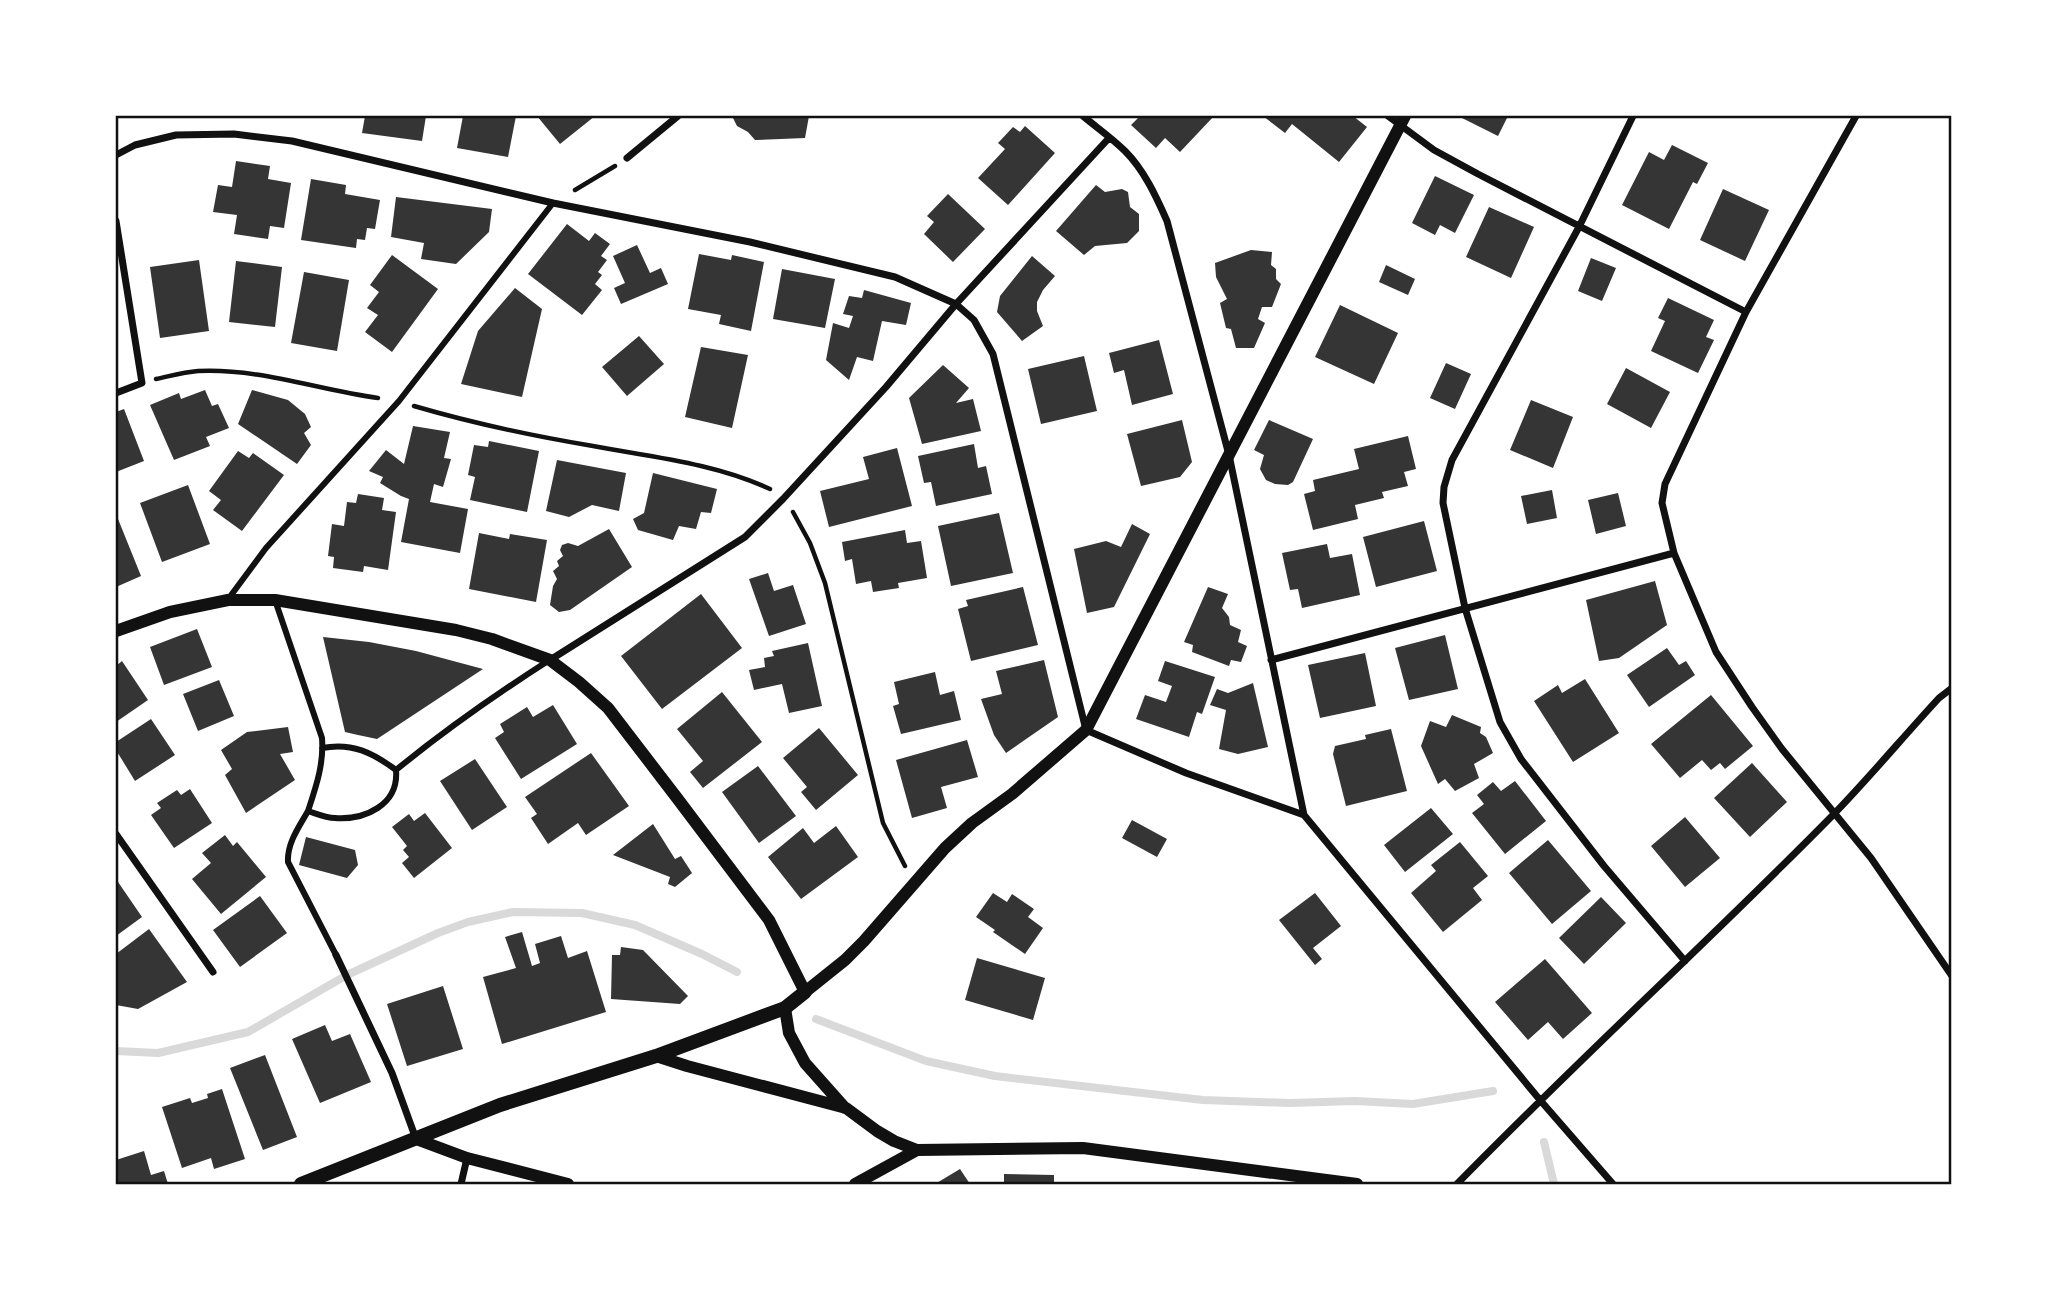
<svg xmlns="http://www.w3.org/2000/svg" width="2067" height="1300" font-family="'Open Sans',sans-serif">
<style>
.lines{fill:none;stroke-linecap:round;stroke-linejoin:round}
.stream{stroke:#d9d9d9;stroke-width:8}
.building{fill:#353535}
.path{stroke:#111;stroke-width:4.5}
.pedestrian{stroke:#111;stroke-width:6}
.minor{stroke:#111;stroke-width:7}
.tertiary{stroke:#111;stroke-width:12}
.secondary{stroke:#111;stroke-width:14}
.neatline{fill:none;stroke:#111;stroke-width:2.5}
</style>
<rect width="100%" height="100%" fill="#fff"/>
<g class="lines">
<path class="stream" d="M816,1019l110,42 69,15 208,24 87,3 65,-2 58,3 80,-13
M116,1051l42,2 90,-21 99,-57 91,-42 30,-11 45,-10 69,1 53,12 67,29 35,18
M1544,1142l10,42"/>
</g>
<path class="building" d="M365,116h61l-4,25 -60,-8z
M463,116h53l-8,41 -51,-9z
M537,116h58l-35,28z
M732,116h77l-4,22 -50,2 -7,-8 -11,-6z
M1140,116h74l-34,36 -15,-14 -9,10 -25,-23z
M1263,116h90l14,11 -28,35 -47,-38 -7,9z
M1458,116h50l-10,20z
M1025,126l30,27 -47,52 -30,-27 27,-29 -7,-6 15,-16 7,5z
M1672,145l36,18 -11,21 -4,-2 -24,47 -47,-24 27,-53 15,8z
M236,161l34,5 -2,13 23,4 -7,45 -14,-2 -2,13 -34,-5 3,-19 -24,-3 5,-27 14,2z
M1435,176l39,19 -19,38 -15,-8 -5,10 -23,-12z
M311,179l35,6 -1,9 35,6 -5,29 -8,-1 -2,12 -8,-1 -1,9 -55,-8z
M1096,185l9,7 17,-3 6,3 2,15 9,7v17l-12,12 -32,3 -11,9 -28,-24z
M1723,189l46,21 -24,51 -45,-21z
M948,194l37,35 -32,33 -29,-28 10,-12 -7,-6z
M396,197l96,12 -3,23 -33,32 -35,-5 3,-16 -33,-6z
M1489,207l45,20 -23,51 -45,-21z
M567,224l22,17 6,-8 15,11 -9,12 6,4 -9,12 4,3 -7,9 7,6 -20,25 -54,-41z
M637,245l13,28 11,-5 7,16 -47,20 -7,-16 11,-5 -12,-27z
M1251,250l21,2 -1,13 5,4v10l5,5 -9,23h-10l-4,12 7,4 -11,25h-18l-5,-19 -5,-1 -6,-25 7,-4 -11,-22 -1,-14z
M699,254l32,6 1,-5 32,7 -13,69 -32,-7 2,-9 -33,-6z
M392,255l46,34 -46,63 -27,-20 13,-17 -11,-7 12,-16 -9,-7z
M1032,256l23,20 -12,14 -6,12v9l6,15 -21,15 -25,-29 3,-16z
M1591,258l25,10 -14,33 -24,-10z
M199,260l10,71 -49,7 -10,-71z
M236,261l46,6 -7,60 -46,-5z
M1386,265l29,14 -7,16 -29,-13z
M782,269l53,10 -10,49 -52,-9z
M304,272l45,8 -12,71 -46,-8z
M515,288l27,21 -20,88 -61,-13 17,-53z
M864,290l47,13 -5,22 -24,-4 -9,40 -16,-4 -8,23 -23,-20 7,-37 16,5 4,-12 -10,-2 6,-18 13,2z
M1668,298l46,22 -8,17 8,3 -16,33 -47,-22 14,-30 -7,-3z
M1340,305l58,28 -24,51 -59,-27z
M639,336l25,28 -37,32 -25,-29z
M1159,340l14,54 -41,11 -8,-35 -10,3 -5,-20z
M701,347l47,8 -16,73 -47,-11z
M1084,356l13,55 -56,13 -13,-55z
M1446,363l25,11 -16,35 -25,-11z
M943,365l26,23 -13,15 17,-4 8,32 -59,13 -13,-46z
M1626,368l44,24 -19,36 -44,-24z
M205,390l7,16 6,-2 11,24 -23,9 4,9 -36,14 -24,-55 29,-12 2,6z
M252,390l36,10 17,14 6,13 -7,6 7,12 -14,19 -59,-40z
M1531,400l42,17 -20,51 -43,-18z
M124,409l20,52 -28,11v-60z
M1182,420l10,42 -12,15 -39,9 -14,-52z
M1269,420l44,19 -20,43 -5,3 -13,-1 -9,-4 -6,-11 4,-14 -10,-5z
M413,426l37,6 -6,26 7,1 -8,28 -9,-3 -4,18 38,7 -8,44 -59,-11 8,-43 -8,-3 -21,-13 3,-6 -14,-6 17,-21 18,14z
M1408,436l8,33 -12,3 4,14 -26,6 2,6 -29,7 3,14 -45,11 -9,-36 11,-3 -2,-11 46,-11 -5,-20z
M489,441l50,10 -12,61 -57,-12 5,-23 -7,-2 6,-30 14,2z
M974,444l4,24 8,-2 6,28 -56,12 -5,-24 -7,1 -6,-27z
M897,448l15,58 -83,21 -9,-36 49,-12 -6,-22z
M238,451l11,7 4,-5 31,22 -42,56 -29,-21 8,-10 -12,-9z
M557,460l69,13 -7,38 -27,-6 -23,12 -23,-6z
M653,473l64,16 -6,24 -10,-1 -5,17 -17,-3 -6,14 -35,-10 -5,-11 11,-6z
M188,485l22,59 -48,18 -22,-59z
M1552,490l5,28 -30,6 -6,-28z
M1618,493l8,33 -30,8 -8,-34z
M358,494l26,4 -2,12 14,2 -8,58 -24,-4 -1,6 -30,-4 1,-11 -6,-1 4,-32 12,2 3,-24 9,1z
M999,513l14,60 -62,13 -13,-60z
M116,514l25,62 -25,11z
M1424,521l13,50 -61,16 -13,-50z
M1132,524l18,10 -36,73 -27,6 -13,-64 32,-8 15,6z
M609,529l23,38 -62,43 -11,2 -9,-7 3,-19 4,-7 -4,-8 6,-5 -2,-5 6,-5 -3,-6 2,-5 6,-2 10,3z
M905,530l2,13 14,-2 6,37 -29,5 1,5 -26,4 -2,-11 -15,3 -4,-25 -7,2 -3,-19z
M479,533l30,6 1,-5 37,6 -11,62 -67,-13z
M1327,544l3,14 22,-4 8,41 -58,13 -4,-19 -8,1 -8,-37z
M768,573l6,18 19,-6 13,39 -37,12 -20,-57z
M1655,581l12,44 -48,33 -20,3 -13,-61z
M1023,587l15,58 -67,16 -13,-52 10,-3 -2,-6z
M1208,587l20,7 -6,14 7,9 1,8 11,5 -3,12 9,4 -6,16 -10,-2 -2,6 -37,-14 1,-7 -9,-3z
M701,594l41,54 -80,61 -41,-53z
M197,629l15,38 -48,18 -14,-38z
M1445,635l13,54 -49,11 -14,-52z
M323,637l46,5 47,9 67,18 -106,70 -19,-4 -13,-3z
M808,643l14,63 -33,7 -7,-29 -28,6 -5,-20 16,-3 -1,-9 10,-2 -2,-5z
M1667,648l12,17 7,-4 9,14 -46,32 -22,-32z
M1365,653l11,53 -56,12 -12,-53z
M1044,660l14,57 -52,36 -12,-18 -13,-36 21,-5 -6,-23z
M122,661l26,39 -32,22v-56z
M1165,661l50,16 -13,37 -5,-2 -8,25 -53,-18 9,-24 21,7 6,-16 -14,-5z
M935,672l5,23 14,-4 7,29 -60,14 -8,-28 6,-2 -5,-22z
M1585,679l34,54 -46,29 -39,-61 24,-16 4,8z
M219,680l15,36 -36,15 -15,-37z
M1253,683l15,64 -30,7 -19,-5 7,-39 -16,-5 7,-16 11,4z
M722,692l40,50 -59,46 -13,-16 13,-11 -26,-32z
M1711,695l42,51 -28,23 -5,-6 -9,7 -9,-10 -22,18 -29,-34z
M553,705l24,39 -56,35 -26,-41 9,-6 -4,-8 27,-17 6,10z
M1452,715l29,12 -1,6 6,4 7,16 -19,11 5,14 -24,13 -10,-12 -7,5 -17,-38 9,-25 16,6z
M151,719l24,36 -40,26 -19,-31v-8z
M288,727l5,25 -13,2 15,26 -49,33 -21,-38 7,-6 -11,-19 26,-18z
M819,728l39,47 -42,35 -15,-18 6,-5 -24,-29z
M1391,729l16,62 -61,15 -13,-52 2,-8 31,-7 -1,-4z
M967,740l11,37 -37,10 6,21 -35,10 -16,-58z
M591,753l38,53 -43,29 -8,-12 -30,21 -17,-26 6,-4 -12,-17z
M475,759l32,48 -35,23 -32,-49z
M1752,763l35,39 -37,35 -36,-39z
M758,766l38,50 -37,27 -37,-51z
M1515,781l31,40 -41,33 -33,-41 12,-9 -7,-9 16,-13 8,9z
M190,789l22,34 -38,25 -23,-33 10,-7 -4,-5 20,-13 4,5z
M1431,808l22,26 -48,38 -21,-27z
M425,813l27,35 -38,30 -12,-15 7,-6 -6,-7 4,-4 -15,-19 17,-13 5,7z
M1685,817l35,41 -35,29 -34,-41z
M1132,820l35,19 -10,18 -35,-19z
M653,824l22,35 6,-3 11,17 -17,14 -7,-3 2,-7 -57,-22z
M836,826l22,31 -57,42 -33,-42 35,-29 11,15z
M225,835l8,11 4,-4 29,35 -45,37 -29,-35 19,-16 -9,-10z
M306,837l49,13 3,15 -11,13 -48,-13z
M1548,840l43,51 -39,33 -43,-51z
M1460,842l28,34 -15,12 9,12 -39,32 -32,-39 25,-22 -5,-6z
M116,879l26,38 -26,19z
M993,893l14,9 5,-8 22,15 -6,8 15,11 -18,26 -32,-22 2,-2 -19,-13z
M1315,893l26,33 -28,22 9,11 -7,6 -36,-45z
M260,896l27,37 -47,34 -27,-37z
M1601,897l25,26 -42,41 -25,-26z
M149,929l38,53 -49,27 -22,-4v-51z
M522,932l10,34 8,-3 -5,-19 26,-8 7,22 19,-7 19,61 -104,32 -19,-67 33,-9 -11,-31z
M621,947l22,3 45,46 -8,8 -69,-5 1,-44h8z
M977,958l68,20 -12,42 -68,-20z
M1545,959l47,54 -29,26 -15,-17 -20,18 -33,-38z
M443,986l20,63 -56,17 -20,-62z
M325,1025l7,16 18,-7 21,48 -51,21 -28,-64z
M265,1055l32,82 -34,13 -33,-82z
M222,1089l23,70 -31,10 -3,-11 -29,10 -20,-61 28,-9 2,5 16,-5 -1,-4z
M144,1151l7,24 13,-4 4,13h-52v-24z
M960,1169l10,15h-35z
M1004,1174l50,1v9h-50z"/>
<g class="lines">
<path class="path" d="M575,190l40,-24
M156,379c14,-3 28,-7 42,-8 62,-3 120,19 180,27
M414,406c58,17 119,30 179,40 59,11 121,17 177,43
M793,512l17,31 15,40 58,240 22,43"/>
<path class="pedestrian" d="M229,598l37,-50 133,-147 154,-198
M275,600l47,138c2,26 -6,49 -14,73
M322,748c30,-6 51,5 74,22
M336,955l-48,-93c-1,-19 11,-35 20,-51 9,3 18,7 27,7 30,2 64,-13 61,-48 49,-40 99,-75 152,-109"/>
<path class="minor" d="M1083,116c13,11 29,22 42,35 19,19 31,45 42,70l62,234 75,360
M1388,116l46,34 44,24 268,138
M1633,116l-54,111 -127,233 -8,27 -1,16 22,105 35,114 21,37 83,107 81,95
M1856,116l-110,196 -81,172 -3,19 12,50 42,99 36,55 30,42 89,109 81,118
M116,155l19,-10 41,-10 58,-1 58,7 261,62 197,39 145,35 61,27 18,16 19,34 93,376 100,43 118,42 236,285 73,84
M627,158l51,-42
M116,221l26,162 -26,10
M550,660l195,-123 38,-38 103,-112 70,-83 153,-166
M1271,660l403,-107
M116,834l97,138
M336,955l56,118 24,66
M461,1184l6,-26
M1457,1184c122,-125 252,-243 375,-368 37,-38 71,-79 107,-118l13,-10"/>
<path class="tertiary" d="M116,631l54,-19 58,-12h47l181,30 36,9 58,21 29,22 29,26 69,90 92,122 36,72 40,-32 19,-19 81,-93 27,-25 40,-29 74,-64 319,-614
M785,1008l4,25 16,30 40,45
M656,1056l31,10 159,42 31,23 17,10 23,9 166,-2 274,36
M416,1139l51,19 101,26
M855,1184l62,-34"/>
<path class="secondary" d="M301,1184l199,-79 156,-49 129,-48 20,-16"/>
</g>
<rect width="2067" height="1300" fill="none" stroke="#ffffff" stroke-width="234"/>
<rect x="117" y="117" width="1833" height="1066" class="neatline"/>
</svg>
